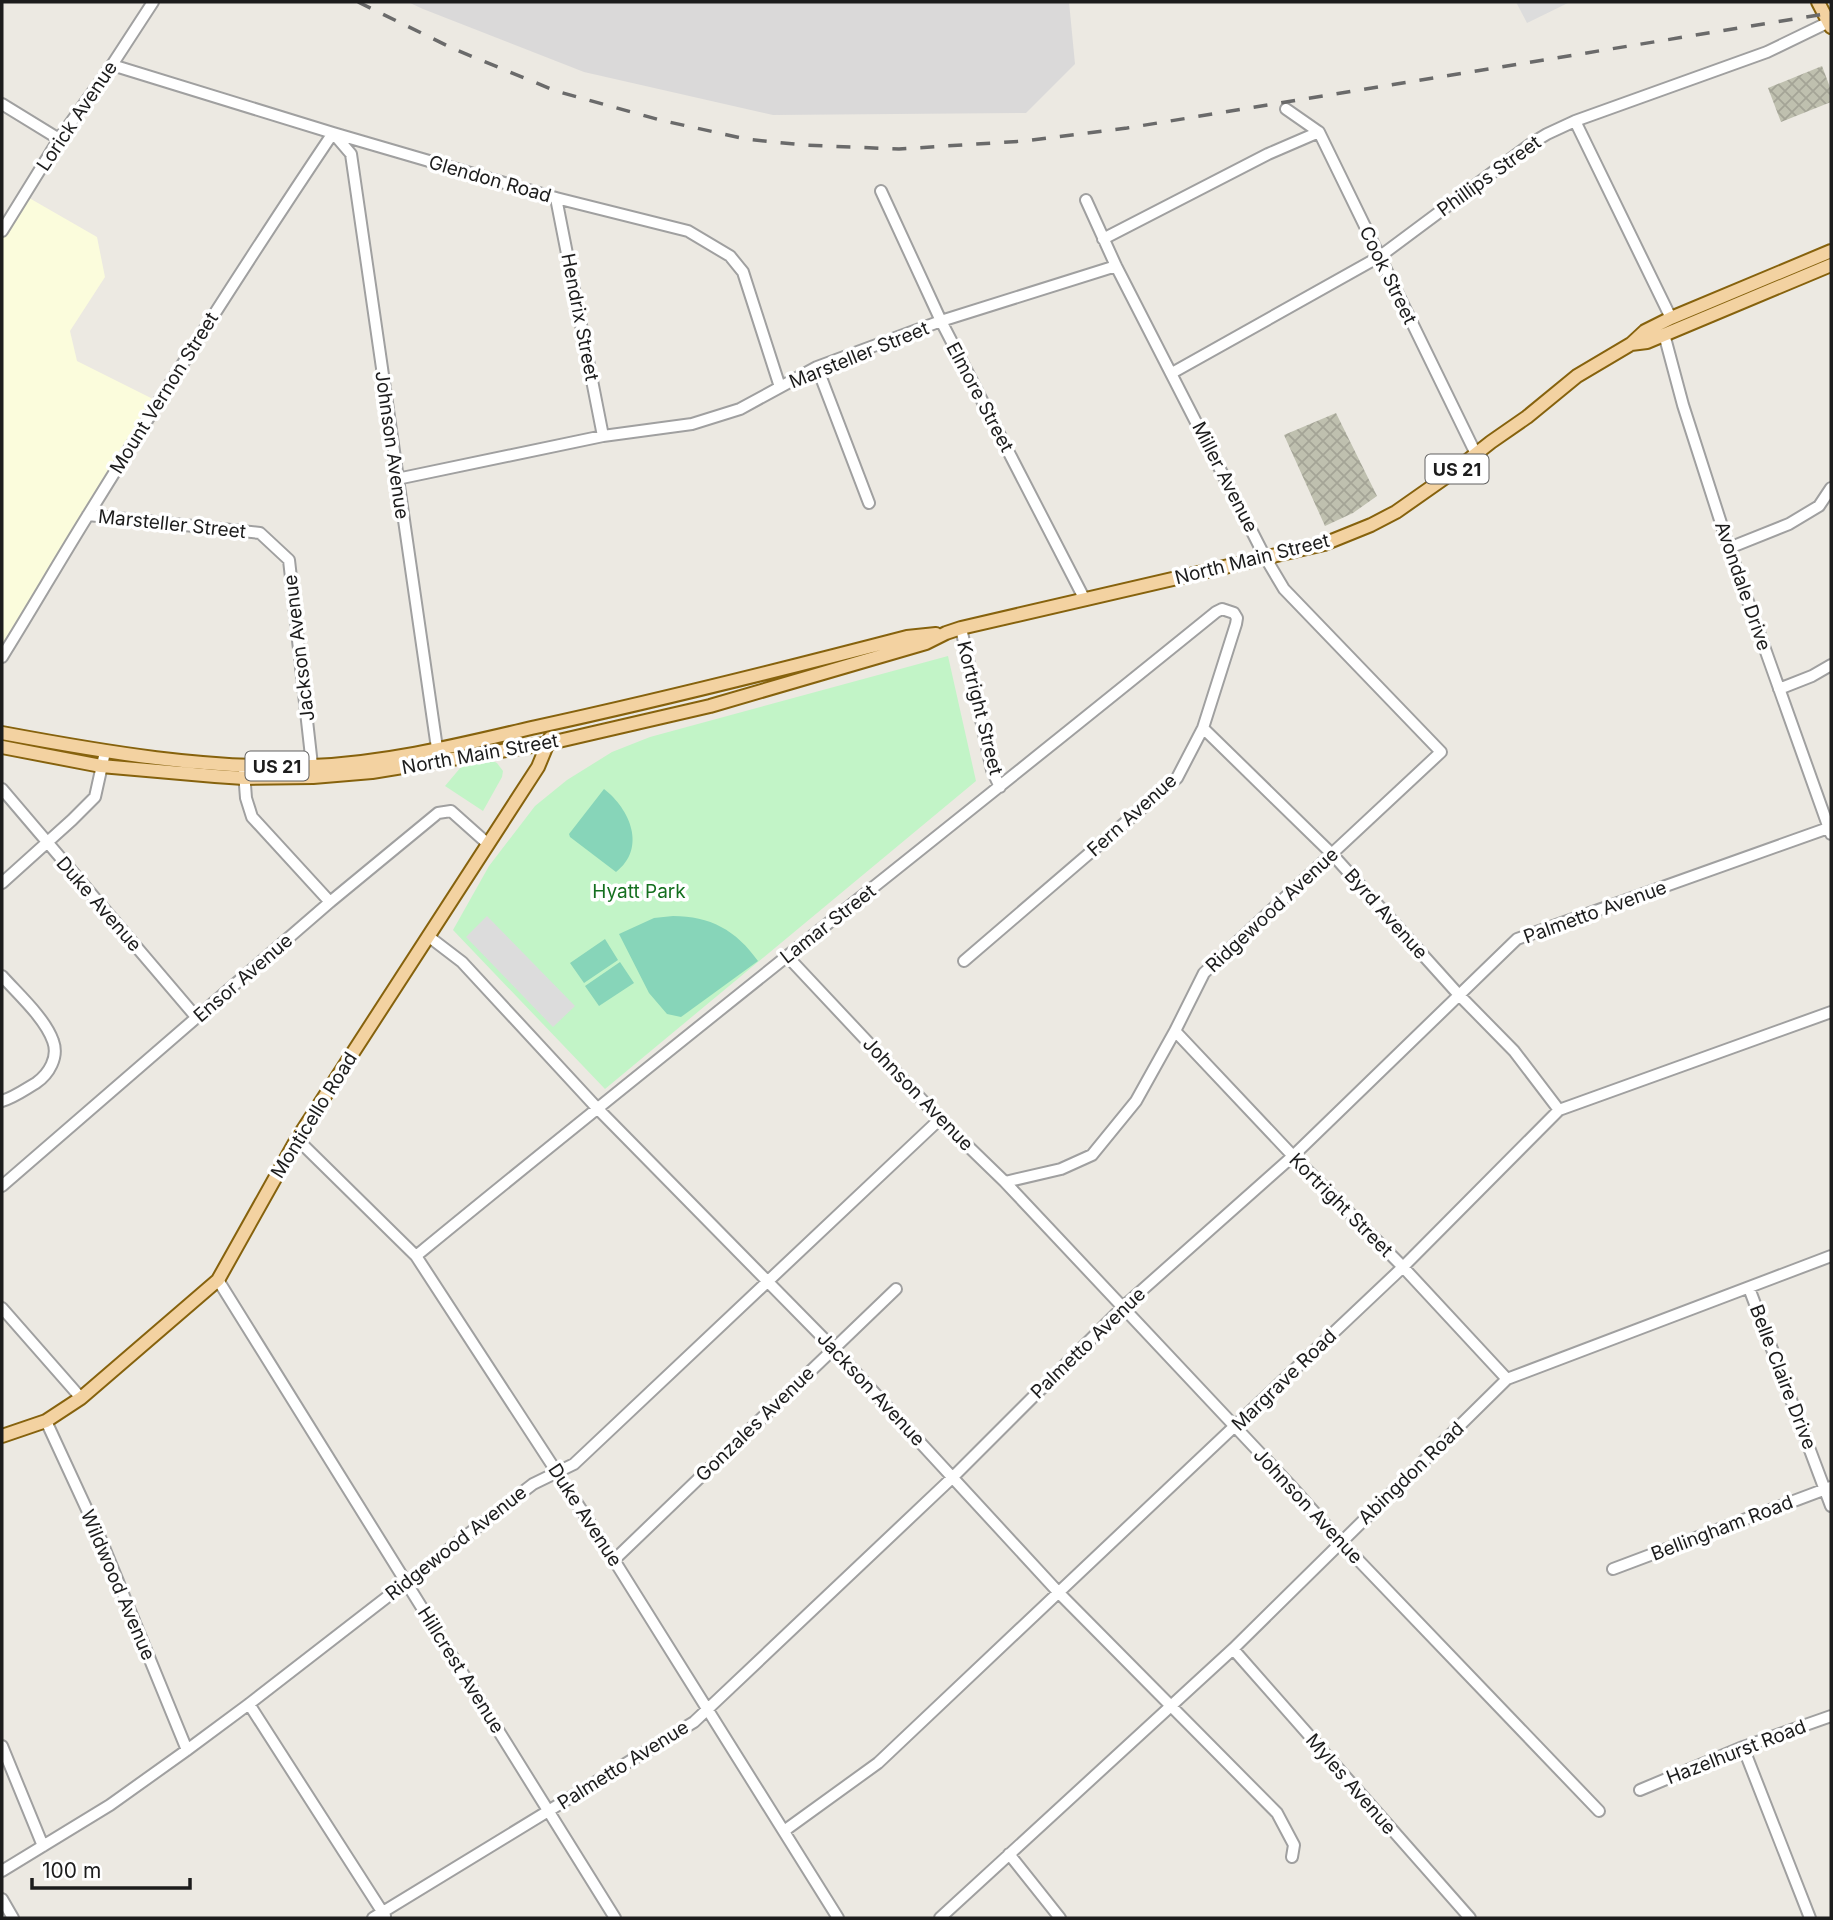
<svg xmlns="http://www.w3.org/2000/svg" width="1833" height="1920" font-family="Inter,sans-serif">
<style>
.residential{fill:#dad9d9}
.education{fill:#fbfcdc}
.construction{fill:url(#construction-cross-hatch)}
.park{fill:#c2f4c7}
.pitch{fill:#87d5b9}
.parking{fill:#dcdcdc}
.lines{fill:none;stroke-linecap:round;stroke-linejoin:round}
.minor-casing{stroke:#a0a0a0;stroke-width:14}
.major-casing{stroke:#86620d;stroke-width:16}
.minor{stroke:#fff;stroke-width:10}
.major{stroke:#f3d2a1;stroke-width:12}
.rail{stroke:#6a6a6a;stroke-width:3.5;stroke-dasharray:14 14;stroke-linecap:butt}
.labels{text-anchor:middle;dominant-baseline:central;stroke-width:7;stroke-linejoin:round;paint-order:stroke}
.shield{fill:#fff;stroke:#606060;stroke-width:2}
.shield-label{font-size:18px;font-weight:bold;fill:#1c1c1c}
.street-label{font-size:19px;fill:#1c1c1c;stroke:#fff}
.park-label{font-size:19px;fill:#156f1f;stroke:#fff}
</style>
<defs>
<pattern id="construction-cross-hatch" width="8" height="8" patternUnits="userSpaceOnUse" patternTransform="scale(1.75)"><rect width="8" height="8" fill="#bfc0af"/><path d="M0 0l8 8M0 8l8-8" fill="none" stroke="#a4a496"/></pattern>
</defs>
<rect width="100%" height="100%" fill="#ece9e2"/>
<path class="residential" d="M408,2h661l6,62 -49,49 -253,2 -189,-43 -161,-63z"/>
<path class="education" d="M24,195l73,42 8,40 -35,54 7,30 82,41 -157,255v-426z"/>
<path class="construction" d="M1822,66l9,24v12l-50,20 -13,-34z
M1336,413l41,83 -24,17 -28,13 -41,-91z"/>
<path class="park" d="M948,656l28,125 -371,308 -152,-159 36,-64 46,-60 32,-26 45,-28 38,-15z
M491,760l6,3 6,8 -1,6 -19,34 -38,-25 16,-19z"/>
<path class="pitch" d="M604,789c26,20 43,59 12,83l-46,-35 -1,-3z
M673,916c37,0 63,14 85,45l-77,56 -14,-3 -18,-21 -30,-59 35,-16z
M605,939l13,21 -34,23 -14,-20z
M620,962l14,21 -35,23 -14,-20z"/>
<path class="parking" d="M1516,2h54l-43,21z
M487,916l88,90 -22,21 -87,-90z"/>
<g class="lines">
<defs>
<path id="minor" d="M112,65l221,68 223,65 132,33 42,25 13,16 37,115
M2,104l57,35
M1286,109l33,23 157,322
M1575,121l96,197
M881,191l60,130 144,279
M556,198l47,238
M2,231l57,-92 53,-74 41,-63
M1103,239l165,-85 51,-22
M1664,334l19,71 46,143 102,286
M817,367l52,136
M1172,373l207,-116 153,-114 15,-9 28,-13 192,-69 62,-30
M397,479l206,-43 89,-12 48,-15 77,-42 124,-46 175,-55
M88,515l172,18 29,27 24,214
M1729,548l60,-24 30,-18 12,-18
M961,628l31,142 8,17
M2,657c30,-48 58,-97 88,-145 79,-128 159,-254 243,-379l18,21 87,601
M1779,689l33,-13 19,-11
M1203,728l129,126 127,141 55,56 45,59
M244,772l2,26 6,19 78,85
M2,789l195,229
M2,883l70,-63 23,-23 10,-45
M428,936l34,26 135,146 237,241 225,244 218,220 17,32 -2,12
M787,956l153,163 65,63 285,303 51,57 258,269
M2,976c16,18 43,42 51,65 6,16 -4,33 -17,42 -12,7 -21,14 -34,18
M1175,1031l118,125 110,111 104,112
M297,1139l119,117 198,304 224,358
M1005,1182l56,-13 31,-14 44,-54 39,-70 29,-58 237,-221 -157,-163 -19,-32 -149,-291 -30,-66
M2,1186l328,-284 108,-89 13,-2 37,33
M416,1256c264,-217 534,-428 800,-644l6,-3 12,4 3,5 -1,6 -33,104 -26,50 -213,183
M218,1280l397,638
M1749,1288l82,218
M2,1308l79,90
M46,1421l55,119 86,210
M614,1560l282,-271
M1613,1569l218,-82
M1233,1649l237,269
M249,1704l136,212
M2,1746l41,100
M1743,1747l67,171
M1640,1790l103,-43 88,-31
M784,1831l94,-68 525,-496 156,-157 272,-98
M1009,1854l51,64
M2,1871l108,-66 77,-55 62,-46 284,-220 41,-20 366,-345
M2,1899l11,19
M373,1918l321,-196 259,-245 170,-170 170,-151 224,-217 314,-112
M940,1918l293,-269 274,-270 324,-123"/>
<path id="major" d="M1818,2l13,25
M1631,344l16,-2 184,-77
M2,733c102,19 206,37 310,33 76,-3 151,-22 224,-39 124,-27 248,-58 371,-90l29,-3
M2,747l99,19 114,10 29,2 69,-1 59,-5 178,-29 160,-37 216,-63 20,-10 15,-5 363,-84 47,-19 25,-13 57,-40 38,-30 36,-25 50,-41 54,-32 14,-13 26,-13 160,-67
M2,1436l44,-15 35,-23 137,-118 79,-141 241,-372 12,-29"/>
</defs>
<use href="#minor" class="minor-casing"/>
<use href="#major" class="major-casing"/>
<use href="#minor" class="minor"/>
<use href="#major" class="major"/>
<path class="rail" d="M358,2l96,47 102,42 104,29 86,19 57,6 96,4 125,-8 103,-13 704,-115"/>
</g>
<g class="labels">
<g class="shield">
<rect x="1425.5" y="454.5" width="63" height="29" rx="5"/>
<rect x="245.5" y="751.5" width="63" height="29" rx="5"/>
</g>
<g class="shield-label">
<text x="1457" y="469">US 21</text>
<text x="277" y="766">US 21</text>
</g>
<g class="street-label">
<text transform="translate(77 116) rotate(-56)">Lorick Avenue</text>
<text transform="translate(1489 176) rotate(-36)">Phillips Street</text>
<text transform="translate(490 179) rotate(16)">Glendon Road</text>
<text transform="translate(1388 275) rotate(64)">Cook Street</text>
<text transform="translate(580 317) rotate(79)">Hendrix Street</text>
<text transform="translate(859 355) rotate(-22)">Marsteller Street</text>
<text transform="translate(164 393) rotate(-58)">Mount Vernon Street</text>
<text transform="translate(980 397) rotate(62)">Elmore Street</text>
<text transform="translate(392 445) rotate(82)">Johnson Avenue</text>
<text transform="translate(1225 477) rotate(63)">Miller Avenue</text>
<text transform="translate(172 524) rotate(6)">Marsteller Street</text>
<text transform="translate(1252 559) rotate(-14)">North Main Street</text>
<text transform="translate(1743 586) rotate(71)">Avondale Drive</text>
<text transform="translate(299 648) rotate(-97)">Jackson Avenue</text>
<text transform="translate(980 708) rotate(76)">Kortright Street</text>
<text transform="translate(480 754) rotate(-10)">North Main Street</text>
<text transform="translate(1132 815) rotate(-42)">Fern Avenue</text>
<text transform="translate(99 904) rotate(49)">Duke Avenue</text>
<text transform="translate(1272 910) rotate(-43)">Ridgewood Avenue</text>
<text transform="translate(1595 912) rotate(-20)">Palmetto Avenue</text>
<text transform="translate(1386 914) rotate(48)">Byrd Avenue</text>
<text transform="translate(828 924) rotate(-38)">Lamar Street</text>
<text transform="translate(243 978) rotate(-41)">Ensor Avenue</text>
<text transform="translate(918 1094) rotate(46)">Johnson Avenue</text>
<text transform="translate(314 1115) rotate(-58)">Monticello Road</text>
<text transform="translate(1341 1205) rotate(45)">Kortright Street</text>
<text transform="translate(1088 1343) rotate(-44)">Palmetto Avenue</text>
<text transform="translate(1783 1377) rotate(69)">Belle Claire Drive</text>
<text transform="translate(1284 1380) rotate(-44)">Margrave Road</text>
<text transform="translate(871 1389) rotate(47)">Jackson Avenue</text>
<text transform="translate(755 1424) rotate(-44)">Gonzales Avenue</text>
<text transform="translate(1411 1473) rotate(-44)">Abingdon Road</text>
<text transform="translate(1308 1506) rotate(47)">Johnson Avenue</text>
<text transform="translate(585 1515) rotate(57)">Duke Avenue</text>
<text transform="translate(1722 1528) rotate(-21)">Bellingham Road</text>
<text transform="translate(456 1543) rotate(-38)">Ridgewood Avenue</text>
<text transform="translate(118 1585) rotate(67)">Wildwood Avenue</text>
<text transform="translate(461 1670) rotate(58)">Hillcrest Avenue</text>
<text transform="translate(1736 1752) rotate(-21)">Hazelhurst Road</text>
<text transform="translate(623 1765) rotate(-32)">Palmetto Avenue</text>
<text transform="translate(1351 1784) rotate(49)">Myles Avenue</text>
</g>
<g class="park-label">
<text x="639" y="891">Hyatt Park</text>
</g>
</g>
<rect width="1833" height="1920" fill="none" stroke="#1c1c1c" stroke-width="7"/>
<path d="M32 1878v10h158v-10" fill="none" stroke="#1c1c1c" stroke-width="3.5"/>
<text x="42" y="1878" font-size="21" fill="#1c1c1c" stroke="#ffffff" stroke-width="5" paint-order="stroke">100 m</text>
</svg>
